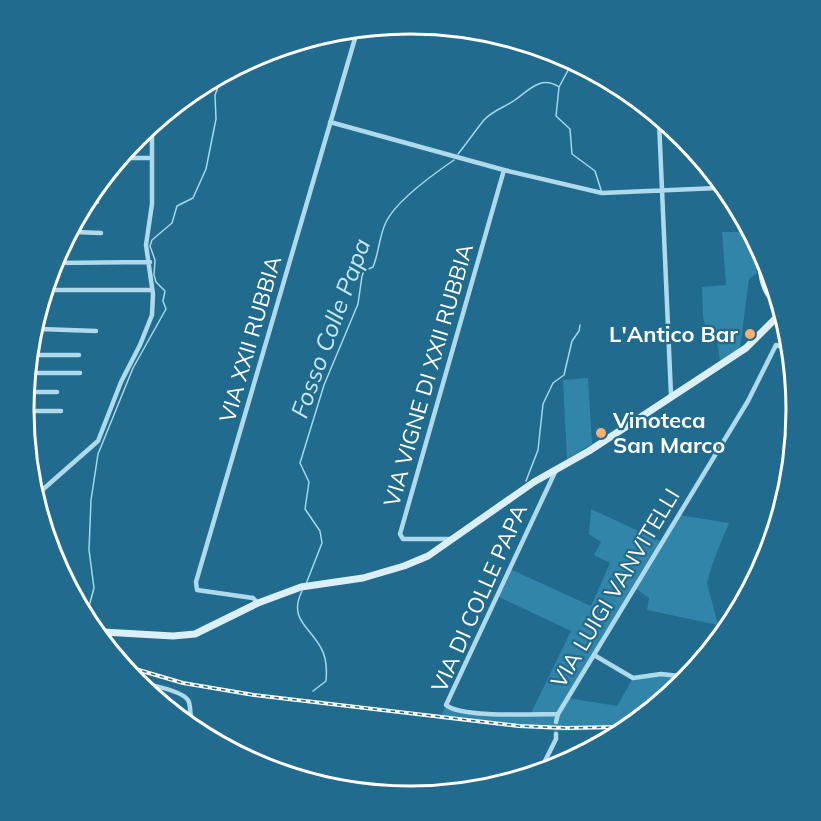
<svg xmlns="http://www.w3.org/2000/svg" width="821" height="821" font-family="Mulish,sans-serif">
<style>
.green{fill:#3185a9}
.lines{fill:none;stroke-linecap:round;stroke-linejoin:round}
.stream{stroke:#a3d8ed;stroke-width:1.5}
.street-tunnel{stroke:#41819f;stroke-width:4.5;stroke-dasharray:4.5 2;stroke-linecap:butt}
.street{stroke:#afdaec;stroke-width:4.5}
.secondary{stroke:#dbeff9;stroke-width:7}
.rail-casing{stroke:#fff;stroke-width:4}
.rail{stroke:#206b8e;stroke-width:1.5;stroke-dasharray:4.5;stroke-linecap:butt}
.poi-dot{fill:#f9af70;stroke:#206b8e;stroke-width:2}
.labels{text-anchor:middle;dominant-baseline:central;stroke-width:4.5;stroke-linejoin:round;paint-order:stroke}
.poi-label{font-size:22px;font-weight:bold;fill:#fff;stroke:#206b8e;text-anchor:end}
.street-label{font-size:22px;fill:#fff;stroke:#206b8e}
.water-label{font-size:24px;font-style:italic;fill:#c5e7f5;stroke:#206b8e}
.rim{fill:none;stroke:#fff;stroke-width:3}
</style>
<rect width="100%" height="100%" fill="#206b8e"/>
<path class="green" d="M722,232h25l5,7 5,34 -8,6 -9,69 -20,13 -3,-20 -9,-1 -5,-24 -1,-29 24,-2z
M588,378l4,66 -25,15 -4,-79z
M591,509l71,33 17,-27 50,8 -16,39 -6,21 11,42 -71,-15 2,-12 -14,-10 -67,110 49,8 16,-28 28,-4 27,3 -4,7 -68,45 -51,2 -47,-3 -78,-9 6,-14 22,7 63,1 40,-82 -74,-35 13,-27 81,37 19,-43 -16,-8 7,-13 -12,-8z"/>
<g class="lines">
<path class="stream" d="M572,63l-13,24 -3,29 14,13 2,25 23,17 6,19
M458,154c9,-11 17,-23 26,-34 8,-9 21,-13 31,-20 14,-10 26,-25 44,-13
M526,481l12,-31 5,-46 10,-21 11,-8 8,-34 7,-10 1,-6
M306,584l16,-41 -2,-12 -15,-22 4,-27 -9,-19 24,-78 34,-81 4,-28 2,-5 9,-4c6,-14 6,-31 13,-45 10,-21 49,-49 68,-62
M302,591c-14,28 8,36 19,57 6,10 6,22 5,33l-13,10
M88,610l6,-22 -5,-38 2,-50 7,-46 35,-86 33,-59 -3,-8 2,-10 -9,-9 -2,-7 1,-15 -5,-14 2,-6 20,-17 5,-17 16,-8 13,-29 10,-50 -1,-24 5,-13"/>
<path class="street-tunnel" d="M556,722v12"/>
<path class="street" d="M659,121l12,274
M330,122l174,48 98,23 116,-5
M123,158h29
M94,202h3
M74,232l27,1
M53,263l97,-1
M48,290h104
M40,329l56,2
M35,355h44
M32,373h48
M28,392h29
M24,411h37
M556,470l-110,235c15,13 89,9 112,9
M40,492l58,-51 23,-59 19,-37 12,-30 1,-21 -7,-49 6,-41v-77
M451,539h-48l-3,-5 104,-364
M258,603l-5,-5 -56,-8 -1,-8 160,-547
M594,655l39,23 28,-4 27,3
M136,682c11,2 45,8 52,18 3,5 2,14 3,20
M556,722l2,-8 190,-313 28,-56 9,3
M540,771l16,-32v-5"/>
<path class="secondary" d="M759,250c2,17 2,39 16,51
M103,632l70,4 22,-2 63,-31 43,-16 62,-9 41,-12 24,-10 106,-74 55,-31 157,-103 32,-32"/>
<defs>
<path id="rail" d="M125,666l58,17 71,12 265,31 47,2 53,-1"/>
</defs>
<use href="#rail" class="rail-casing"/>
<use href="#rail" class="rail"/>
</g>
<g class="poi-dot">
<circle cx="750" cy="334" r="6"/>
<circle cx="601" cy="433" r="6"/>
</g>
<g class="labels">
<g class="poi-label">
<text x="738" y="334">L'Antico Bar</text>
<text x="613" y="420" text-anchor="start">Vinoteca<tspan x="613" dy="25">San Marco</tspan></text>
</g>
<g class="street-label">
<text transform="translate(250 339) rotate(-74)">VIA XXII RUBBIA</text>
<text transform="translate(428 375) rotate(-74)">VIA VIGNE DI XXII RUBBIA</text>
<text transform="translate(615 588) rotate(-59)">VIA LUIGI VANVITELLI</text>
<text transform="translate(479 598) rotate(-66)">VIA DI COLLE PAPA</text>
</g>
<g class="water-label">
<text transform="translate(330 328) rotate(-70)">Fosso Colle Papa</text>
</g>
</g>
<path d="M0 0H821V821H0ZM34 410a376 376 0 1 1 752 0a376 376 0 1 1-752 0Z" fill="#206b8e" fill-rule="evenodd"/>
<path class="rim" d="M34 410a376 376 0 1 1 752 0a376 376 0 1 1-752 0Z"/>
</svg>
